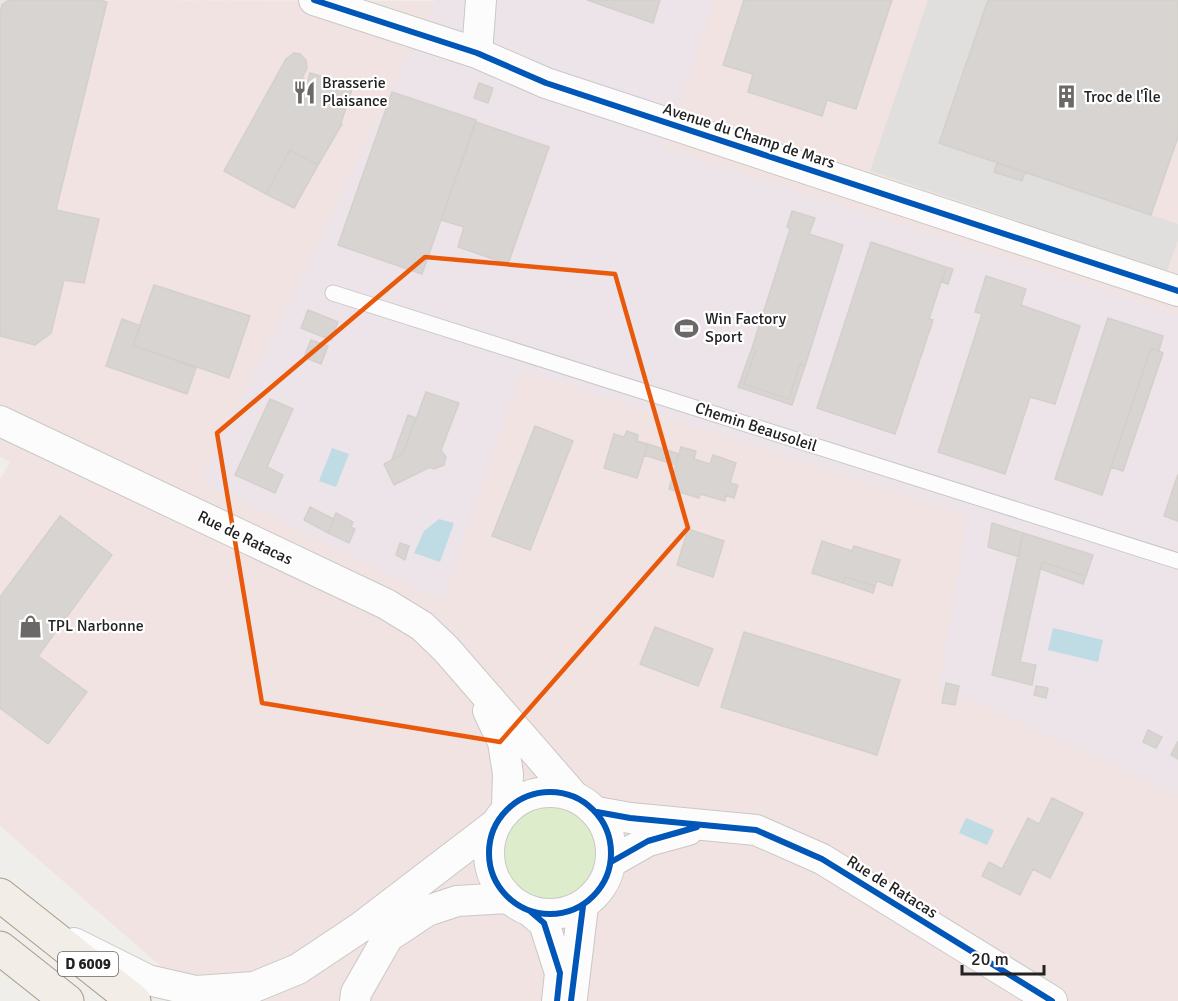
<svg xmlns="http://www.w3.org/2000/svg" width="1178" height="1001" font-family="Signika,sans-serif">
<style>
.commercial{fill:#f1e3e1}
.industrial{fill:#ede4e9}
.grass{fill:#ddeccb}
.parking{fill:#e0dfde}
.water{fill:#bfdbe3}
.building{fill:#d7d4d2;stroke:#d3d0cc;stroke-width:1.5}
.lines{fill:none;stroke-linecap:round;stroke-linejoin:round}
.lane-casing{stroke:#c9c8c7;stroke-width:17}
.street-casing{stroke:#c9c8c7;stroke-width:32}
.primary-casing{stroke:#a79c86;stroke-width:35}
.lane{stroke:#fdfcfc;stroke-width:15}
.street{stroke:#fdfcfc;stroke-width:30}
.primary{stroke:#f3ede7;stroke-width:33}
.cycleway-casing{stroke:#fff;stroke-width:10}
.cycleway{stroke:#0057b8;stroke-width:6}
.marked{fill:none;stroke:#e8590c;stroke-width:4.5;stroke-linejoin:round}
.labels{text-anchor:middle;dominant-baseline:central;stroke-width:4.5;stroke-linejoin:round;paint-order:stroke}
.shield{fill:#fff;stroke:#646464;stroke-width:1.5}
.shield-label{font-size:15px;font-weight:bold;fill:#222}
.poi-label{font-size:16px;fill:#222;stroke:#fff;text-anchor:start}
.street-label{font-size:16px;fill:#222;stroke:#fff}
</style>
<rect width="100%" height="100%" fill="#f0eeeb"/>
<path class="commercial" d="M0,0l435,1 -233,480 241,119 78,-230 448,146 -30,169 239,110v206h-971l-56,-43 -151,-132v-347l10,-17 -10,-5z
M714,0h464v314l-514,-166z"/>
<path class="industrial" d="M433,0h281l-49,148 513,166v481l-239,-110 29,-169 -446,-146 -79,231 -242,-120 234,-480z"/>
<path class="grass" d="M504 853a46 46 0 1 1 92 0a46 46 0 1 1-92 0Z"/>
<path class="parking" d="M928,0h60l-49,143 239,81v16l-11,31 -297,-100z"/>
<path class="water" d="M332,448l17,6 -13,33 -17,-6z
M439,519l15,4 -14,39 -26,-9 10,-22z
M1053,628l50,12 -5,22 -50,-12z
M966,818l28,12 -7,15 -28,-12z"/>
<path class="building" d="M9,0h90l8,2 -51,208 43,9 -15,64 -20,-3 -13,53 -16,12 -35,-9v-322l2,-9z
M587,0h73l-7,23z
M744,0h148l-36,109 -29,-9 -5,16 -74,-24 5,-18 -30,-9z
M988,0h190v137l-27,78 -212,-72z
M294,53l6,1 6,6 1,8 -5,10 6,3 2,-8 43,13 -12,37 1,1 -24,41 -28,-15 -24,44 -42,-23 62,-112z
M479,83l14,5 -5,15 -14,-5z
M392,92l84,28 -54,154 -84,-29z
M476,122l73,25 -41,117 -50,-17 6,-20 -23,-7z
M290,150l28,15 -24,43 -28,-14z
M997,163l28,9 -3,9 -28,-9z
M792,211l23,7 -6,16 34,11 -38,121 -5,-2 -11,35 -45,-15 12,-34 -4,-2 38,-119 -3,-2z
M871,242l75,25 -17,52 4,1 -38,114 -78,-26z
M946,267l7,2 -5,15 -6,-2z
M986,276l40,13 -5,16 59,21 -25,78 -25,-7 -25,77 -67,-22 44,-138 -7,-2z
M154,285l96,31 -21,62 -96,-33z
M308,310l30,12 -7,18 -30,-12z
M1108,318l55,18 -4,15 -8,-3 -49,147 -47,-16z
M122,319l19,7 -8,19 63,23 -9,26 -81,-28z
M311,340l17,6 -7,18 -17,-7z
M752,348l4,2 -12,34 45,15 11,-35 5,2 -13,39 -54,-18z
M1151,348l12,5 -40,118 -12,-4z
M426,392l33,11 -18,47 5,7 -2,8 -10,4 -4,-2 -36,18 -10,-21 19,-10z
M270,399l23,10 -26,58 16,8 -8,18 -40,-18z
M408,415l8,3 -13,36 -11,5z
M535,426l38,15 -43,109 -38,-14z
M627,431l11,4 -1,6 11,3 -11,34 -33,-10 10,-34 10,3z
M648,444l31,10 -3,11 -32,-10z
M681,447l15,4 -2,8 16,5 3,-9 23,8 -6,20 8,2 -4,13 -8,-3 -1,6 -25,-7 -1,4 -30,-9z
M1178,474v47l-14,-5z
M310,507l24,12 -6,14 -24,-13z
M336,513l17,9 -2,5 4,2 -6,14 -21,-10z
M60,516l52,39 -74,101 49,36 -39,52 -48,-36v-111z
M992,523l31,10 -4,24 -31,-10z
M688,529l36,12 -11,36 -36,-12z
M1023,533l70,22 -7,21 -44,-14 -22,100 16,3 -4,20 -40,-10z
M822,541l30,10 2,-5 46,14 -8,26 -15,-5 -2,5 -30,-9 -2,6 -31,-10z
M400,543l9,3 -4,14 -9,-5z
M1042,562l44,14 -3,8 -42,-15z
M845,577l30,9 -2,7 -30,-10z
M655,627l58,22 -15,37 -58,-22z
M744,632l156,48 -23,75 -156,-48z
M946,683l13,3 -4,19 -13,-2z
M1036,686l12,2 -2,10 -12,-3z
M1148,730l14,7 -6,11 -13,-6z
M1178,741v18l-7,-4z
M1052,798l31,15 -33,65 -17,-9 -13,26 -38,-19 7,-14 13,7 26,-51 11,6z"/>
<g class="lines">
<defs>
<path id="lane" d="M333,293l845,268"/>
<path id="street" d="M314,0l163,53 69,30 632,208
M477,53l4,-53
M0,421l386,183 36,22 24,23 127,146
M488,711l15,31 5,32 -1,33
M489 853a61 61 0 1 1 122 0a61 61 0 1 1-122 0Z
M597,812l33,6 126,12 66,29 230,142
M611,862l37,-21 40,-11
M531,912l13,11 16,50 -3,28
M74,943l74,37 48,11 58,-4 44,-18 63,-42 132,-101
M572,998l11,-92
M355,1001l1,-8 32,-56 39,-26 30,-10 50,-3"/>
<path id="primary" d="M0,895l134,106
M0,948l67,53"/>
</defs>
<use href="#lane" class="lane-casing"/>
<use href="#street" class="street-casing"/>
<use href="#primary" class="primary-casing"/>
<use href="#lane" class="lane"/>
<use href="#street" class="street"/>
<use href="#primary" class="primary"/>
<defs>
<path id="cycleway" d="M314,0l163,53 69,30 632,208
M489 853a61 61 0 1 1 122 0a61 61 0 1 1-122 0Z
M597,812l33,6 126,12 66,29 230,142
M611,862l37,-21 49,-14
M531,912l13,11 16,50 -3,28
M571,1001l12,-95"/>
</defs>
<use href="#cycleway" class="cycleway-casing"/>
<use href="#cycleway" class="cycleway"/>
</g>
<path class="marked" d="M425,257l190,17 73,254 -188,214 -238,-39 -45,-270z"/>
<defs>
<symbol id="restaurant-bare" viewBox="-9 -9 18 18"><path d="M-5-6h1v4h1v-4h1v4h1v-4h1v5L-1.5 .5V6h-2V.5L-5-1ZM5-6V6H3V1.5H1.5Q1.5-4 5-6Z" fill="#6a6968" stroke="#fff" stroke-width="2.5" paint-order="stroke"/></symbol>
<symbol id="building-bare" viewBox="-9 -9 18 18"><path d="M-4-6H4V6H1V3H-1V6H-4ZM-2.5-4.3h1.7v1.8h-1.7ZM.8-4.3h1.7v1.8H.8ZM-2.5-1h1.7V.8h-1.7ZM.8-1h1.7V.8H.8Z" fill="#6a6968" stroke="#fff" stroke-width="2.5" paint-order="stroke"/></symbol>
<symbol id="stadium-bare" viewBox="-9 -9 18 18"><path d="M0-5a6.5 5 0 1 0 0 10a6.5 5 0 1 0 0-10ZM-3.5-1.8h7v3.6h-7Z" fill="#6a6968" stroke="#fff" stroke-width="2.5" paint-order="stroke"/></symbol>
<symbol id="shop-bare" viewBox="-9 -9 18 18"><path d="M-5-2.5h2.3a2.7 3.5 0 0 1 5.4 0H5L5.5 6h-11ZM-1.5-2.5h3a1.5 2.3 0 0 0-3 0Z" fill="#6a6968" stroke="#fff" stroke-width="2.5" paint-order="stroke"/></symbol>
</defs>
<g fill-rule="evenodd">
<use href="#restaurant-bare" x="288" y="76" width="33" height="33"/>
<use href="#building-bare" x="1050" y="80" width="33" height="33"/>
<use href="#stadium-bare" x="670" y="312" width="33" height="33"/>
<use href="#shop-bare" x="14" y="610" width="33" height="33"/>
</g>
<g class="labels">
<rect class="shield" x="58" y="952" width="60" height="24" rx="4.5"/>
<g class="shield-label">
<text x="88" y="964">D 6009</text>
</g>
<g class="poi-label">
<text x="322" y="83">Brasserie<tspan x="322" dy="18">Plaisance</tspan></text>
<text x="1084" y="97">Troc de l'Île</text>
<text x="705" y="319">Win Factory<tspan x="705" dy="18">Sport</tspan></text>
<text x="48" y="626">TPL Narbonne</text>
</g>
<g class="street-label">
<text transform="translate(749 136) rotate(18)">Avenue du Champ de Mars</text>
<text transform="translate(756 427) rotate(18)">Chemin Beausoleil</text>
<text transform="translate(245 538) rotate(26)">Rue de Ratacas</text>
<text transform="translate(892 887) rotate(32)">Rue de Ratacas</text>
</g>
</g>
<path d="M962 965v9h82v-9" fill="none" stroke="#222222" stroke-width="3"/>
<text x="971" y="965" font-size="18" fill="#222222" stroke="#ffffff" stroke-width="4.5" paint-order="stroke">20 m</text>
</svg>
